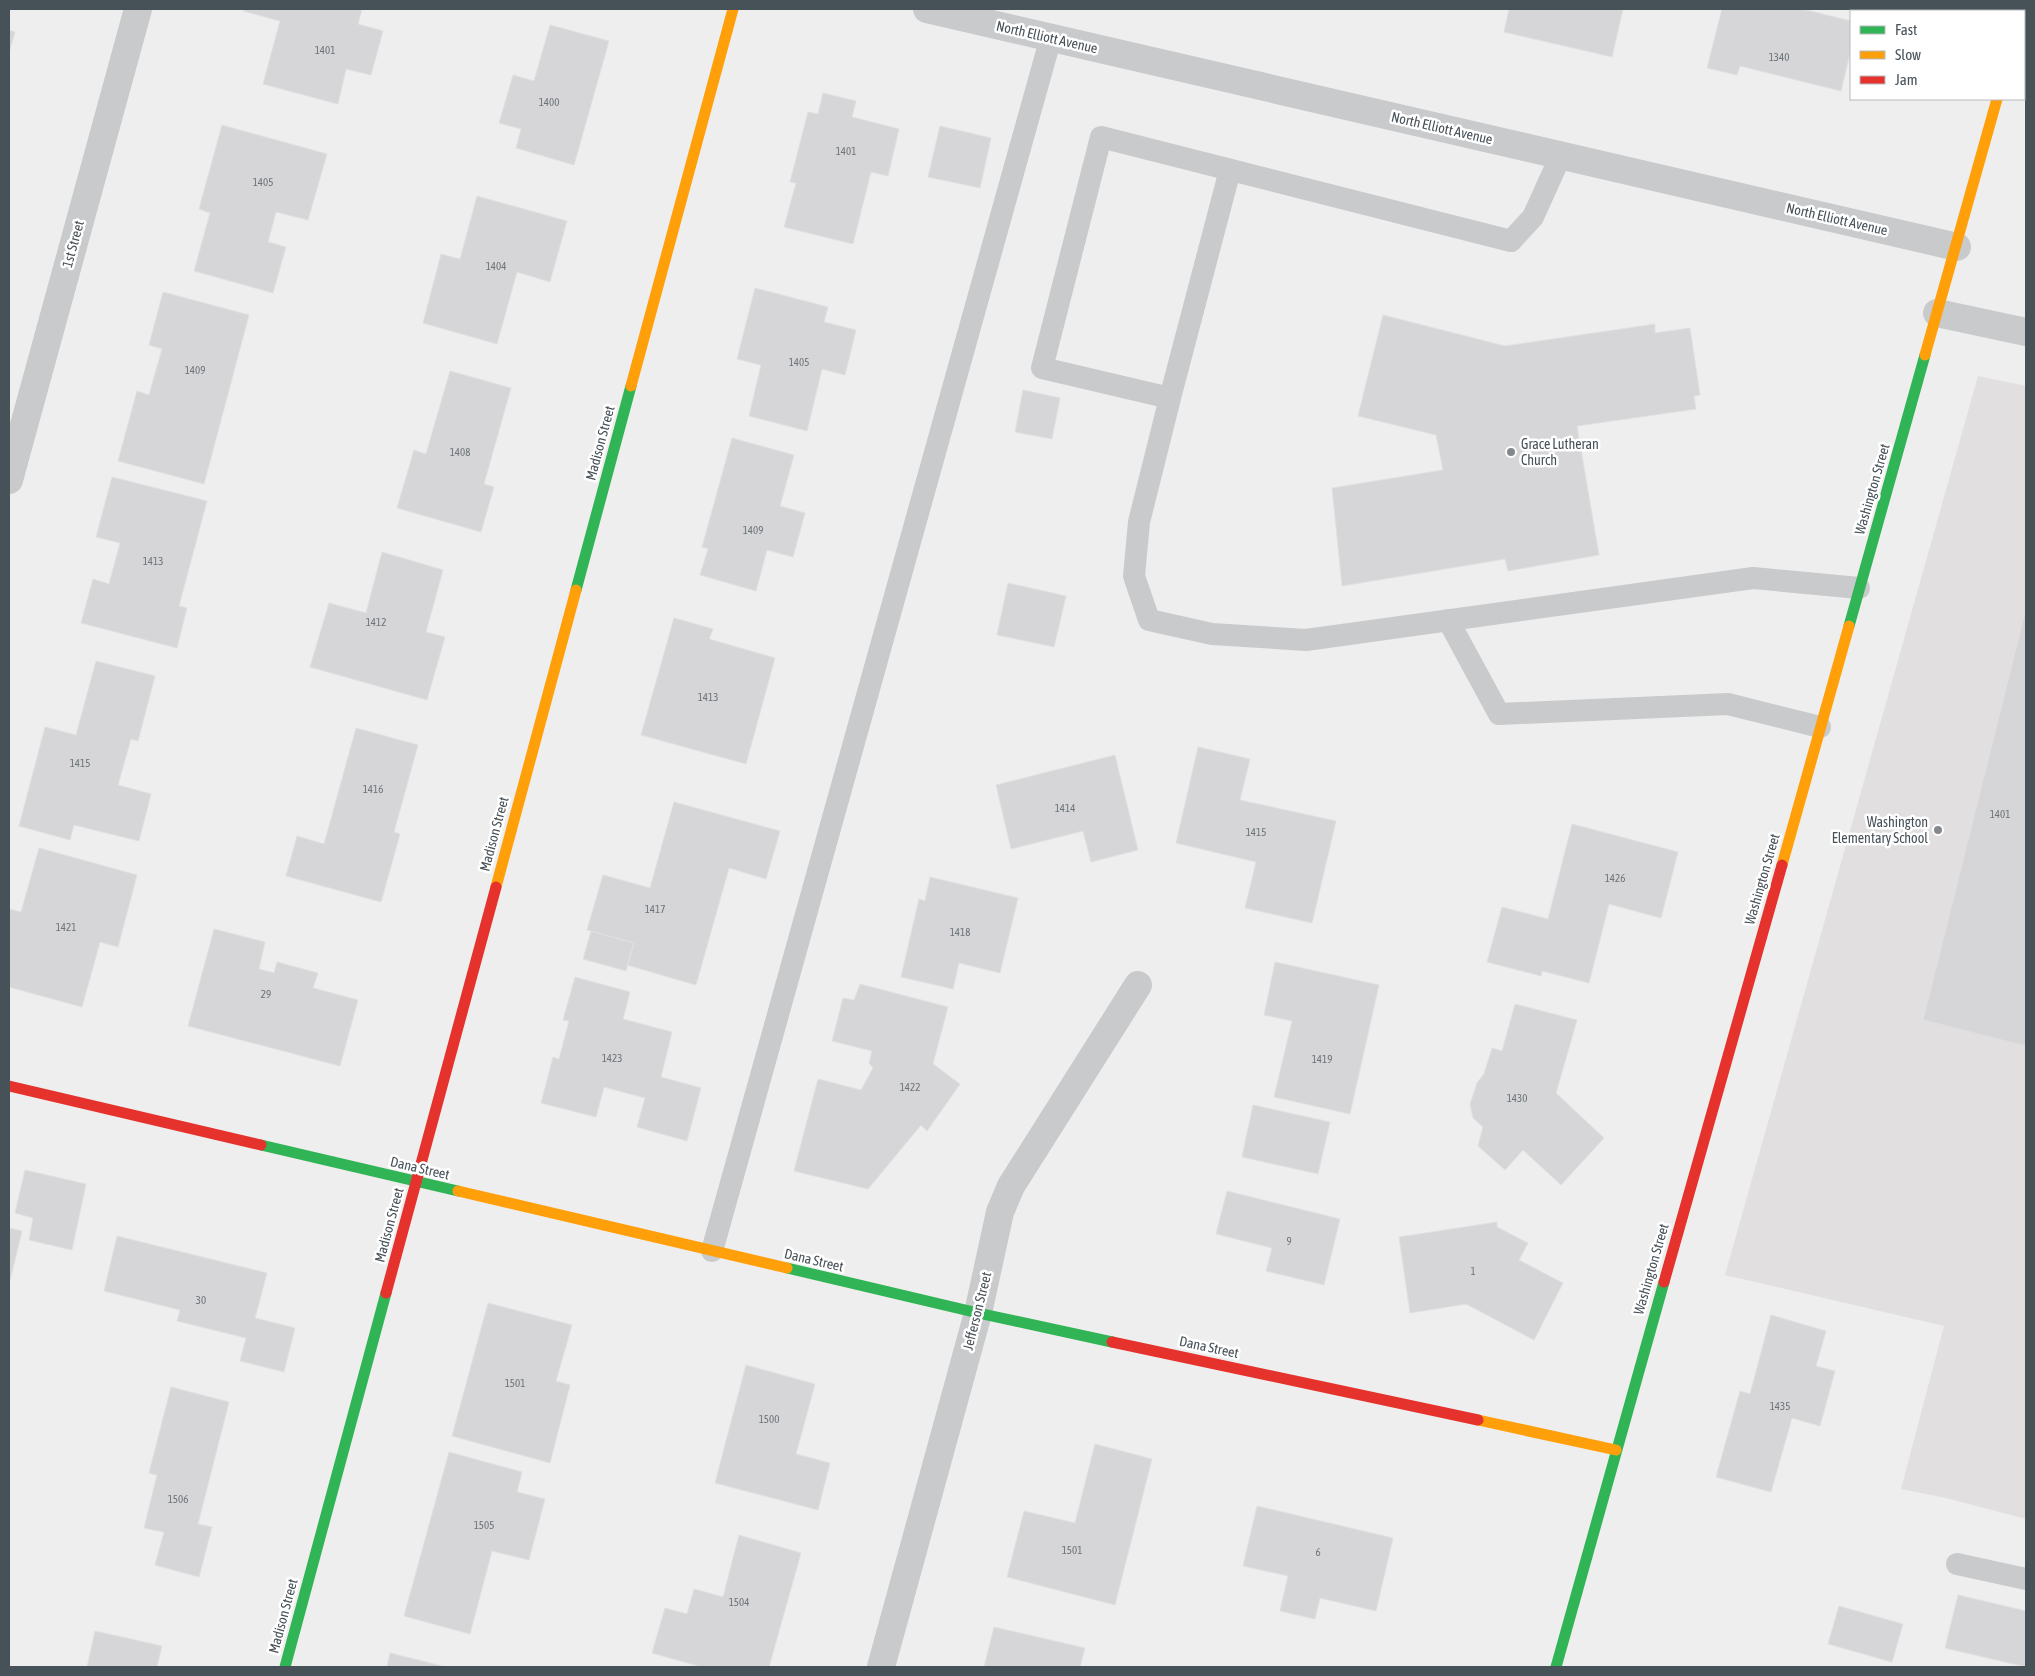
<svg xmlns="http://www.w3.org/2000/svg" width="2035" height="1676" font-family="'Asap Condensed',sans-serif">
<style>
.education{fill:#e1dfdf}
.building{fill:#d6d6d8;stroke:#e0e0e1}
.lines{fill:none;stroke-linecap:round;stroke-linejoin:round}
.lane{stroke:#c9cacc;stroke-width:22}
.street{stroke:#c9cacc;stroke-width:28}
.fast{stroke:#30b455;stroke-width:11}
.slow{stroke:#ff9f0a;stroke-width:11}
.jam{stroke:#e5322d;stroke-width:11}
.poi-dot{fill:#82888c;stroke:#fff;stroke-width:2}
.labels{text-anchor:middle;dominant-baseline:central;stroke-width:5;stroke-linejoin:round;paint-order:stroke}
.number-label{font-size:11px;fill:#6c7479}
.street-label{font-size:14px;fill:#475158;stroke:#fff}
.poi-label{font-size:14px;fill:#475158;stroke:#fff;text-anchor:start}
</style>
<rect width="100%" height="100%" fill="#efeeee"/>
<path class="education" d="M1978,376l48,10v1133l-80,-21 -45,-9 43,-163 -219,-51z"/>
<path class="building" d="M244,9h118l-4,15 25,7 -12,44 -25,-6 -8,35 -75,-20 17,-63 -37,-10z
M1509,9h114l-11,48 -108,-25z
M1722,9h80l49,12v28l-10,42 -101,-25 -3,9 -30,-7z
M550,25l59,16 -35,124 -58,-17 5,-19 -22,-6 14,-48 21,6z
M9,30l6,2 -6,21z
M823,93l33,8 -4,16 47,12 -11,47 -17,-4 -18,72 -69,-17 12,-44 -6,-1 18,-70 10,2z
M222,125l105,29 -19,66 -32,-8 -8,30 18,5 -13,46 -79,-22 16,-58 -11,-4z
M940,126l51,12 -11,50 -52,-11z
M477,196l90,25 -17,61 -33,-10 -20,72 -74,-21 18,-69 19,5z
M755,288l73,19 -4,15 32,8 -11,45 -23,-6 -15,62 -58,-15 12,-51 -24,-6z
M163,292l86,23 -45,169 -86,-23 19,-70 12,4 13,-46 -13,-4z
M1383,315l122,31 150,-22v9l35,-5 10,67 -6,1 2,13 -119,17 22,129 -91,16 -3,-12 -163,27 -10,-98 111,-18 -7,-35 -78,-19z
M450,371l61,17 -27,96 10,3 -13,45 -84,-24 17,-58 12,4z
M1023,390l37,8 -8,41 -37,-7z
M732,438l62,17 -14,51 25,7 -12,44 -26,-7 -11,41 -56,-16 8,-26 -6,-2z
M112,477l95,24 -28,105 8,2 -10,40 -96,-25 12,-44 16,5 11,-41 -24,-6z
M382,552l61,18 -17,62 19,5 -18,63 -117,-33 19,-64 37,10z
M1008,583l58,13 -12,51 -57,-12z
M2026,608v438l-103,-26z
M674,618l39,11 -4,10 66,19 -29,106 -105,-29z
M96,661l59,15 -17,65 -7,-2 -13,46 33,9 -12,47 -65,-16 -4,15 -51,-14 26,-99 31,8z
M356,728l62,17 -24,87 6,2 -19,68 -95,-26 11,-40 27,8z
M1198,747l52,12 -10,41 96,21 -24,102 -67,-15 11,-46 -80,-19z
M1115,755l23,95 -47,12 -8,-31 -72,18 -15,-64z
M674,802l106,29 -14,48 -37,-11 -33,117 -69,-20 7,-22 -47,-13 16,-55 47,13z
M1572,824l106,28 -17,66 -52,-14 -20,79 -47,-12 -1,5 -54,-14 15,-55 46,12z
M39,848l98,27 -19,72 -18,-5 -18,65 -73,-20v-78l12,3z
M930,877l88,21 -18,75 -41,-10 -6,26 -52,-12 18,-78 6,2z
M214,929l51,13 -6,27 15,4 3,-11 41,11 -5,15 45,12 -18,66 -152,-40z
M591,931l43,12 -8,28 -43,-12z
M1275,962l104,23 -29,129 -76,-17 18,-76 -28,-6z
M575,977l55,15 -7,27 49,13 -11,45 40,11 -14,53 -50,-14 8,-29 -41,-11 -8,30 -55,-14 12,-46 6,2 10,-38 -6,-1z
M860,984l88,23 -15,57 27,20 -33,47 -6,-6 -53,64 -74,-18 24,-92 43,11 12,-22 -4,-5 3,-12 -40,-10 11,-43 11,2z
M1515,1004l62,16 -21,73 48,45 -43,47 -38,-35 -18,20 -27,-24 5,-19 -10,-9 -3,-14 7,-21 7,-9 8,-26 10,3z
M1253,1105l77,17 -12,52 -76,-17z
M25,1170l61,14 -14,66 -43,-10 4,-22 -18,-5z
M1227,1191l113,28 -16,66 -58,-14 6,-23 -56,-14z
M1497,1222v5l31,16 -9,17 44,23 -29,57 -68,-36 -56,9 -11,-76z
M9,1228l13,3 -13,54z
M117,1236l150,37 -12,45 40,10 -11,44 -44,-11 6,-23 -69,-17 3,-11 -76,-19z
M488,1303l84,22 -16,56 14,4 -20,78 -98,-27z
M1771,1315l55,16 -10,35 19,5 -15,55 -28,-8 -21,74 -55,-15 24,-86 10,3z
M746,1365l69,19 -19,70 34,9 -12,47 -103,-27z
M171,1387l58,15 -31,122 14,3 -13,50 -44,-12 9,-33 -20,-4 13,-53 -8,-2z
M1095,1444l57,15 -37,146 -108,-28 17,-66 51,12z
M449,1452l73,20 -5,20 28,7 -16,61 -37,-9 -22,83 -66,-18z
M1257,1506l136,32 -17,73 -56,-13 -5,21 -35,-8 8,-35 -45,-10z
M739,1535l62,18 -32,114h-67l-50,-14 13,-45 22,6 7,-25 29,8z
M1958,1595l68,16v56l-81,-19z
M1839,1606l64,18 -11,38 -64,-18z
M994,1627l91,21 -5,19h-96z
M95,1631l67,15 -5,21h-70z
M390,1653l56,14h-59z"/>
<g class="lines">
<path class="lane" d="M1561,155l-28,62 -22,24 -410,-104 -59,231 128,30 -31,124 -5,54 15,44 63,14 94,6 447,-62 106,10
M1170,398l60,-228
M1448,620l51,94 229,-10 92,23
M712,1251l339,-1214
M1957,1564l69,15"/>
<path class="street" d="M927,9l1030,238
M1937,313l89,19
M9,480l129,-471
M881,1667l97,-354 22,-101 11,-26 127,-201"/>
<path class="fast" d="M576,590l55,-204
M1849,626l76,-271
M261,1145l197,46
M787,1268l191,45 134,29
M285,1667l101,-374
M1556,1667l108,-385"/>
<path class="slow" d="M1925,355l72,-256
M631,386l102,-377
M1782,865l67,-239
M496,887l80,-297
M458,1191l329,77
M1478,1420l138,30"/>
<path class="jam" d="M2021,11l1,-2
M9,1086l252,59
M1664,1282l118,-417
M386,1293l110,-406
M1112,1342l366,78"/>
</g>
<g class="poi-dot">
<circle cx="1511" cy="452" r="5"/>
<circle cx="1938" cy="830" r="5"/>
</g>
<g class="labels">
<g class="number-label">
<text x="325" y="50">1401</text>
<text x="1779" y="57">1340</text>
<text x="549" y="102">1400</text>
<text x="846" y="151">1401</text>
<text x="263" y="182">1405</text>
<text x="496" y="266">1404</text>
<text x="799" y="362">1405</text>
<text x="195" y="370">1409</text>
<text x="460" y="452">1408</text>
<text x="753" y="530">1409</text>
<text x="153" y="561">1413</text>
<text x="376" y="622">1412</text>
<text x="708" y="697">1413</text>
<text x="80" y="763">1415</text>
<text x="373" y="789">1416</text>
<text x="1065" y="808">1414</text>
<text x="2000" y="814">1401</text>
<text x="1256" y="832">1415</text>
<text x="1615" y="878">1426</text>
<text x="655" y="909">1417</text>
<text x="66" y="927">1421</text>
<text x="960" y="932">1418</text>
<text x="266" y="994">29</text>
<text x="612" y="1058">1423</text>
<text x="1322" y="1059">1419</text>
<text x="910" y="1087">1422</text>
<text x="1517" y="1098">1430</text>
<text x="1289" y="1241">9</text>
<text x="1473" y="1271">1</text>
<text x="201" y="1300">30</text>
<text x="515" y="1383">1501</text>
<text x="1780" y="1406">1435</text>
<text x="769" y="1419">1500</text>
<text x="178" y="1499">1506</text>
<text x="484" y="1525">1505</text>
<text x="1072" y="1550">1501</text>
<text x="1318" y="1552">6</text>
<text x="739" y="1602">1504</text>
</g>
<g class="street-label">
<text transform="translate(1047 37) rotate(13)">North Elliott Avenue</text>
<text transform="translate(1442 128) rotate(13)">North Elliott Avenue</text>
<text transform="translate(1837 219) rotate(13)">North Elliott Avenue</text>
<text transform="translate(73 244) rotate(-75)">1st Street</text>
<text transform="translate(600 443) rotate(-75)">Madison Street</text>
<text transform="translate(1872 489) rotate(-74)">Washington Street</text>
<text transform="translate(494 834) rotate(-75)">Madison Street</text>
<text transform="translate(1762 879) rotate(-74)">Washington Street</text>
<text transform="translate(420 1168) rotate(13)">Dana Street</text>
<text transform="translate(389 1225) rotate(-75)">Madison Street</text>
<text transform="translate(814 1260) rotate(13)">Dana Street</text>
<text transform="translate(1651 1269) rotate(-74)">Washington Street</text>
<text transform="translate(977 1311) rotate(-76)">Jefferson Street</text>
<text transform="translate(1209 1347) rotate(12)">Dana Street</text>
<text transform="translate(283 1616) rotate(-75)">Madison Street</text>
</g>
<g class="poi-label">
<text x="1521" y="444">Grace Lutheran<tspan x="1521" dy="16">Church</tspan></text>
<text x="1928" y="822" text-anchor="end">Washington<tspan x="1928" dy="16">Elementary School</tspan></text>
</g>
</g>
<rect width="2035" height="1676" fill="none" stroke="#475158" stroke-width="20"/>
<rect x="1850" y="10" width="175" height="90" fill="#ffffff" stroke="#b5b9bc"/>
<rect x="1860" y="26" width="25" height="8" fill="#30b455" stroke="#b5b9bc"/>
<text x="1895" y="35" font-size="15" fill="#475158">Fast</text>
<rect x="1860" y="51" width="25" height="8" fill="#ff9f0a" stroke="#b5b9bc"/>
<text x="1895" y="60" font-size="15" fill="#475158">Slow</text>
<rect x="1860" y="76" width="25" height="8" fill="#e5322d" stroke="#b5b9bc"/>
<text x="1895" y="85" font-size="15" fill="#475158">Jam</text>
</svg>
